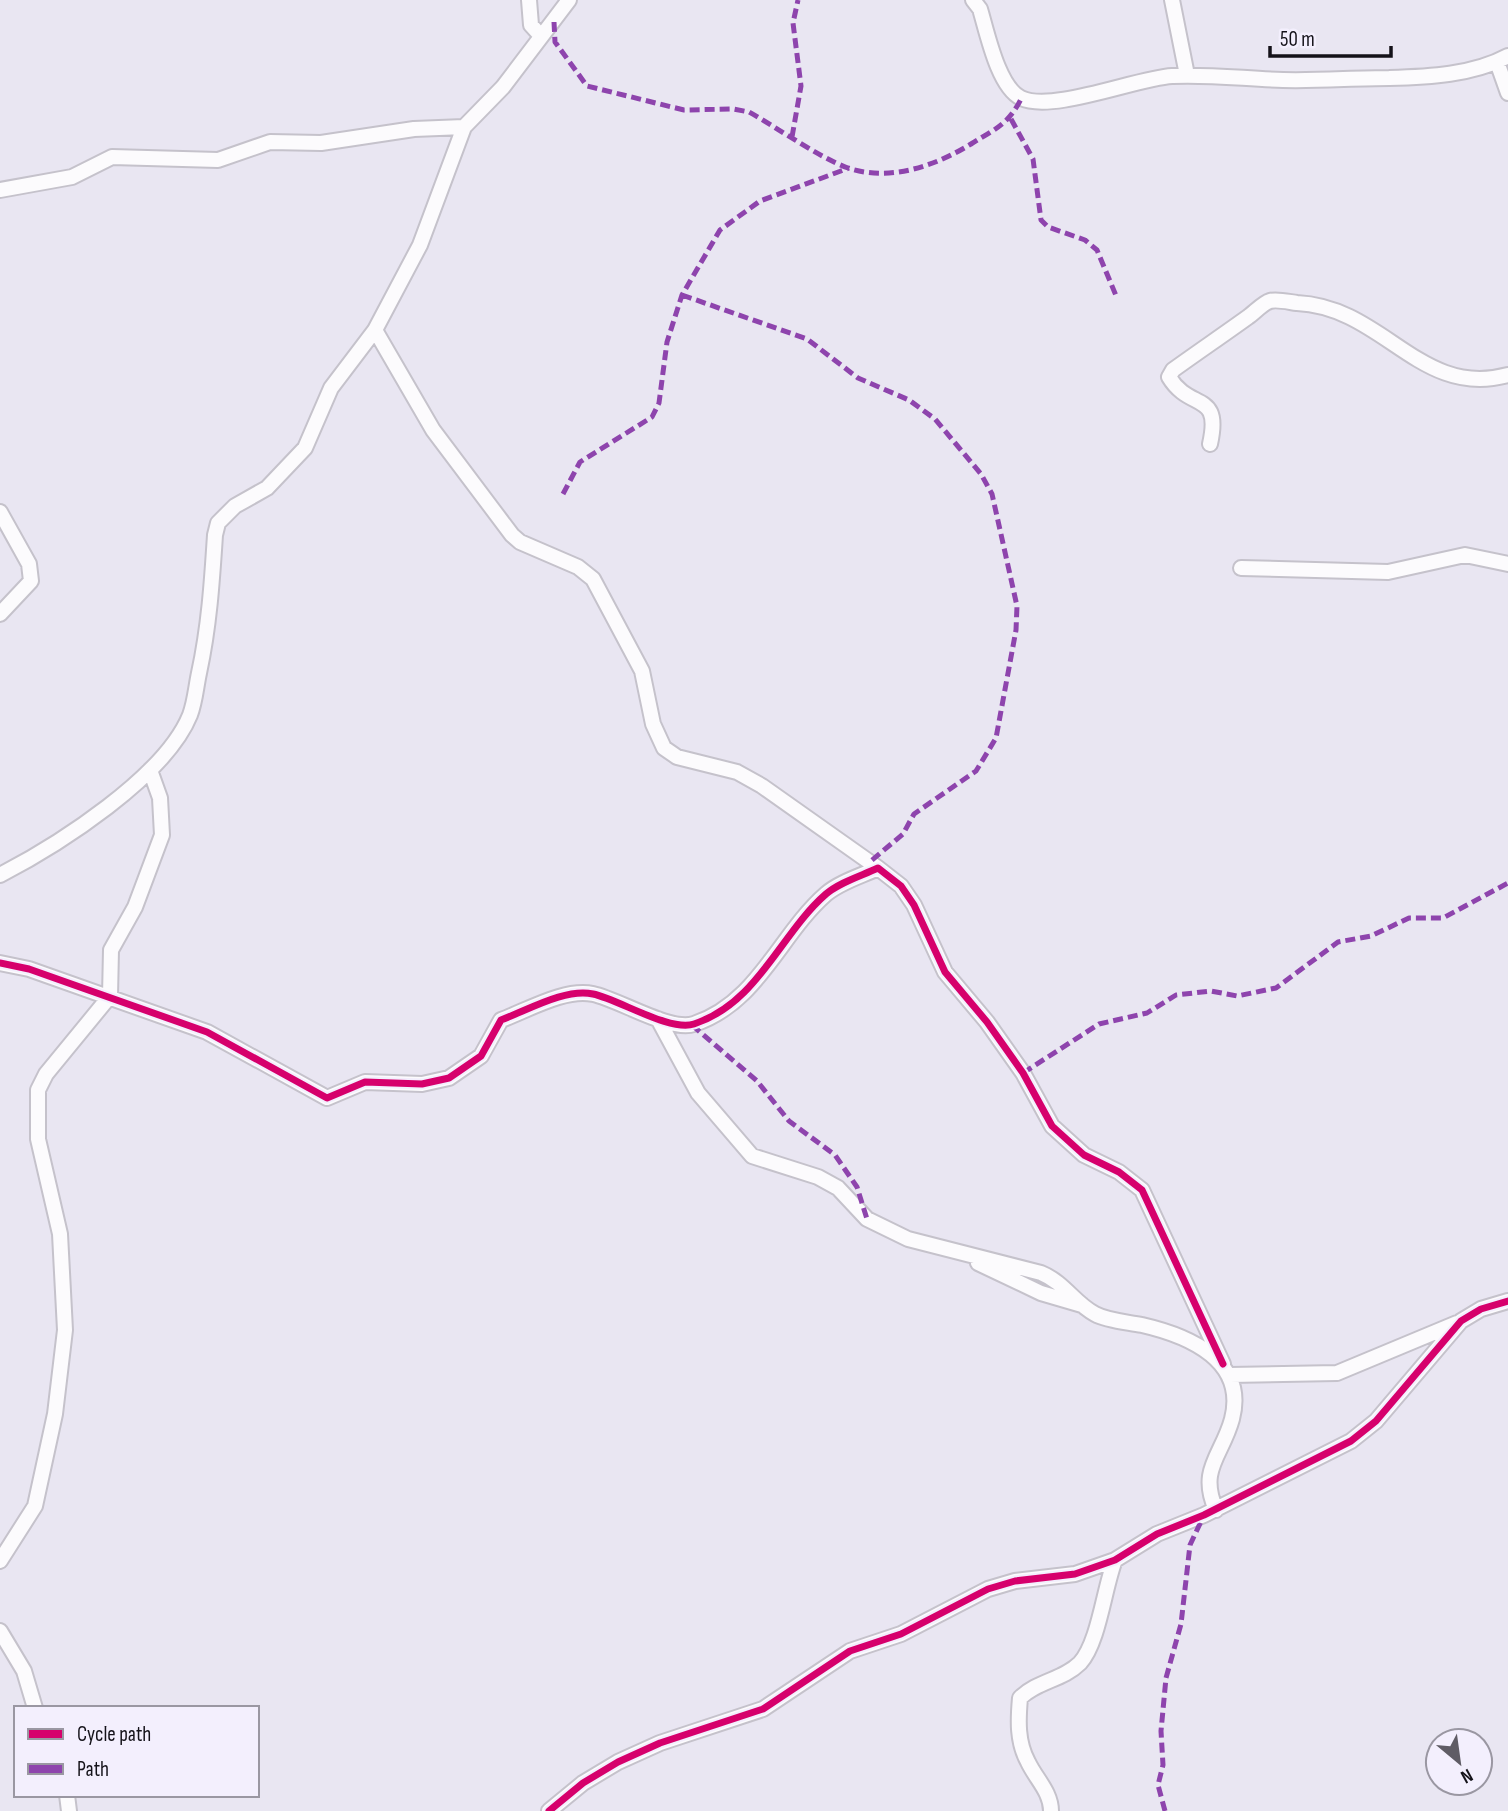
<svg xmlns="http://www.w3.org/2000/svg" width="1508" height="1811" font-family="'Sofia Sans Condensed',sans-serif">
<style>
.lines{fill:none;stroke-linecap:round;stroke-linejoin:round}
.minor-casing{stroke:#c5c2cb;stroke-width:18}
.minor{stroke:#fcfbfd;stroke-width:14}
.quiet{stroke:#8e44ad;stroke-width:5;stroke-dasharray:10 5;stroke-linecap:butt}
.cycleway-casing{stroke:#f3effd;stroke-width:11}
.cycleway{stroke:#d6006c;stroke-width:7}
</style>
<rect width="100%" height="100%" fill="#e9e6f2"/>
<g class="lines">
<defs>
<path id="minor" d="M529,0l2,25 10,11
M973,0l7,9c7,23 18,78 41,89 31,15 116,-20 151,-22 37,-2 74,3 111,4 35,1 71,-2 106,-2 39,-1 84,-3 119,-22
M1172,0l15,75
M1497,62l11,31
M0,190l72,-13 40,-20 106,3 52,-18 51,1 93,-14 50,-2 39,-40 66,-87
M375,330l58,100 79,105 8,7 58,25 15,12 49,92 11,53 11,24 13,9 60,15 25,14 116,82
M1210,444c12,-54 -20,-32 -41,-67l4,-7c25,-18 50,-35 75,-53 6,-4 15,-14 22,-16 7,-2 19,1 27,2 87,4 123,96 211,72
M0,512l29,52 2,17 -31,33
M1241,568l147,4 77,-17 43,9
M0,875c58,-30 165,-98 190,-160 5,-13 6,-28 9,-42 10,-46 13,-91 16,-138l3,-12 17,-17 32,-18 38,-40 26,-60 44,-58 45,-85 44,-118
M0,963l29,6 178,63 120,66 38,-16 57,2 27,-6 32,-22 20,-36c27,-10 64,-32 92,-26 25,5 77,38 101,30 64,-21 86,-90 132,-130 14,-12 35,-18 52,-26l23,18 13,19 31,67 42,50 36,51 29,53 32,29 35,17 23,18 81,174
M658,1019l40,74 54,63 66,21 20,11 29,31 41,20 133,34c24,10 33,30 54,41 13,7 32,8 47,11 48,11 105,36 90,94 -10,37 -34,50 -16,91
M978,1263l63,30 41,12
M1230,1375l107,-2 120,-50
M0,1561l35,-55 20,-92 10,-84 -5,-96 -22,-95v-49l8,-16 64,-78 1,-46 24,-43 27,-72 -2,-37 -10,-28
M0,1631l24,40 11,37
M67,1795l2,16
M549,1811l34,-28 35,-21 42,-19 103,-34 87,-58 51,-17 87,-45 27,-8 60,-7 40,-14 42,-26 47,-19 147,-74 25,-20 85,-100 20,-12 27,-8
M1051,1811c0,-19 -15,-32 -23,-49 -11,-20 -10,-42 -8,-64 17,-17 43,-18 60,-35 19,-21 24,-75 35,-103"/>
</defs>
<use href="#minor" class="minor-casing"/>
<use href="#minor" class="minor"/>
<path class="quiet" d="M554,22l1,20 32,44 97,24 49,-1 16,3c29,16 69,45 99,56 42,14 87,-2 123,-24 24,-15 37,-19 50,-45
M1011,119l22,40 8,61 7,7 37,13 12,10 20,48
M792,137l9,-51 -8,-63 5,-23
M682,295l125,44 51,39 51,22 26,19 46,55 11,20 25,112 -1,24 -20,108 -20,33 -62,43 -11,20 -32,27
M563,494l17,-32 72,-45 7,-14 8,-61 15,-47 38,-65 40,-29 89,-33
M692,1025l65,56 32,40 46,34 22,32 10,32
M1023,1073l76,-49 48,-11 29,-18 35,-4 26,5 39,-8 62,-46 33,-6 38,-18h34l65,-35
M1165,1811l-7,-26 5,-20 -2,-34 5,-53 15,-54 9,-79 14,-30"/>
<defs>
<path id="cycleway" d="M0,963l29,6 178,63 120,66 38,-16 57,2 27,-6 32,-22 20,-36c27,-10 64,-32 92,-26 25,5 77,38 101,30 64,-21 86,-90 132,-130 14,-12 35,-18 52,-26l23,18 13,19 31,67 42,50 36,51 29,53 32,29 35,17 23,18 81,174
M549,1811l34,-28 35,-21 42,-19 103,-34 87,-58 51,-17 87,-45 27,-8 60,-7 40,-14 42,-26 47,-19 147,-74 25,-20 85,-100 20,-12 27,-8"/>
</defs>
<use href="#cycleway" class="cycleway-casing"/>
<use href="#cycleway" class="cycleway"/>
</g>
<rect x="14" y="1706" width="245" height="91" fill="#f3effd" stroke="#9a97a2" stroke-width="2"/>
<rect x="28" y="1729" width="35" height="10" fill="#d6006c" stroke="#9a97a2" stroke-width="2"/>
<text x="77" y="1741" font-size="21" fill="#141219">Cycle path</text>
<rect x="28" y="1764" width="35" height="10" fill="#8e44ad" stroke="#9a97a2" stroke-width="2"/>
<text x="77" y="1776" font-size="21" fill="#141219">Path</text>
<g transform="translate(1459 1762) rotate(151)"><circle r="33" fill="#f3effd" stroke="#9a97a2" stroke-width="2"/>
<path d="M0-5L12 26L0 18L-12 26Z" fill="#5f5c65"/>
<text y="-10" font-size="19" font-weight="bold" text-anchor="middle" fill="#141219">N</text>
</g>
<path d="M1270 46v10h121v-10" fill="none" stroke="#141219" stroke-width="3.5"/>
<text x="1280" y="46" font-size="21" fill="#141219" stroke="#f3effd" stroke-width="5" paint-order="stroke">50 m</text>
</svg>
